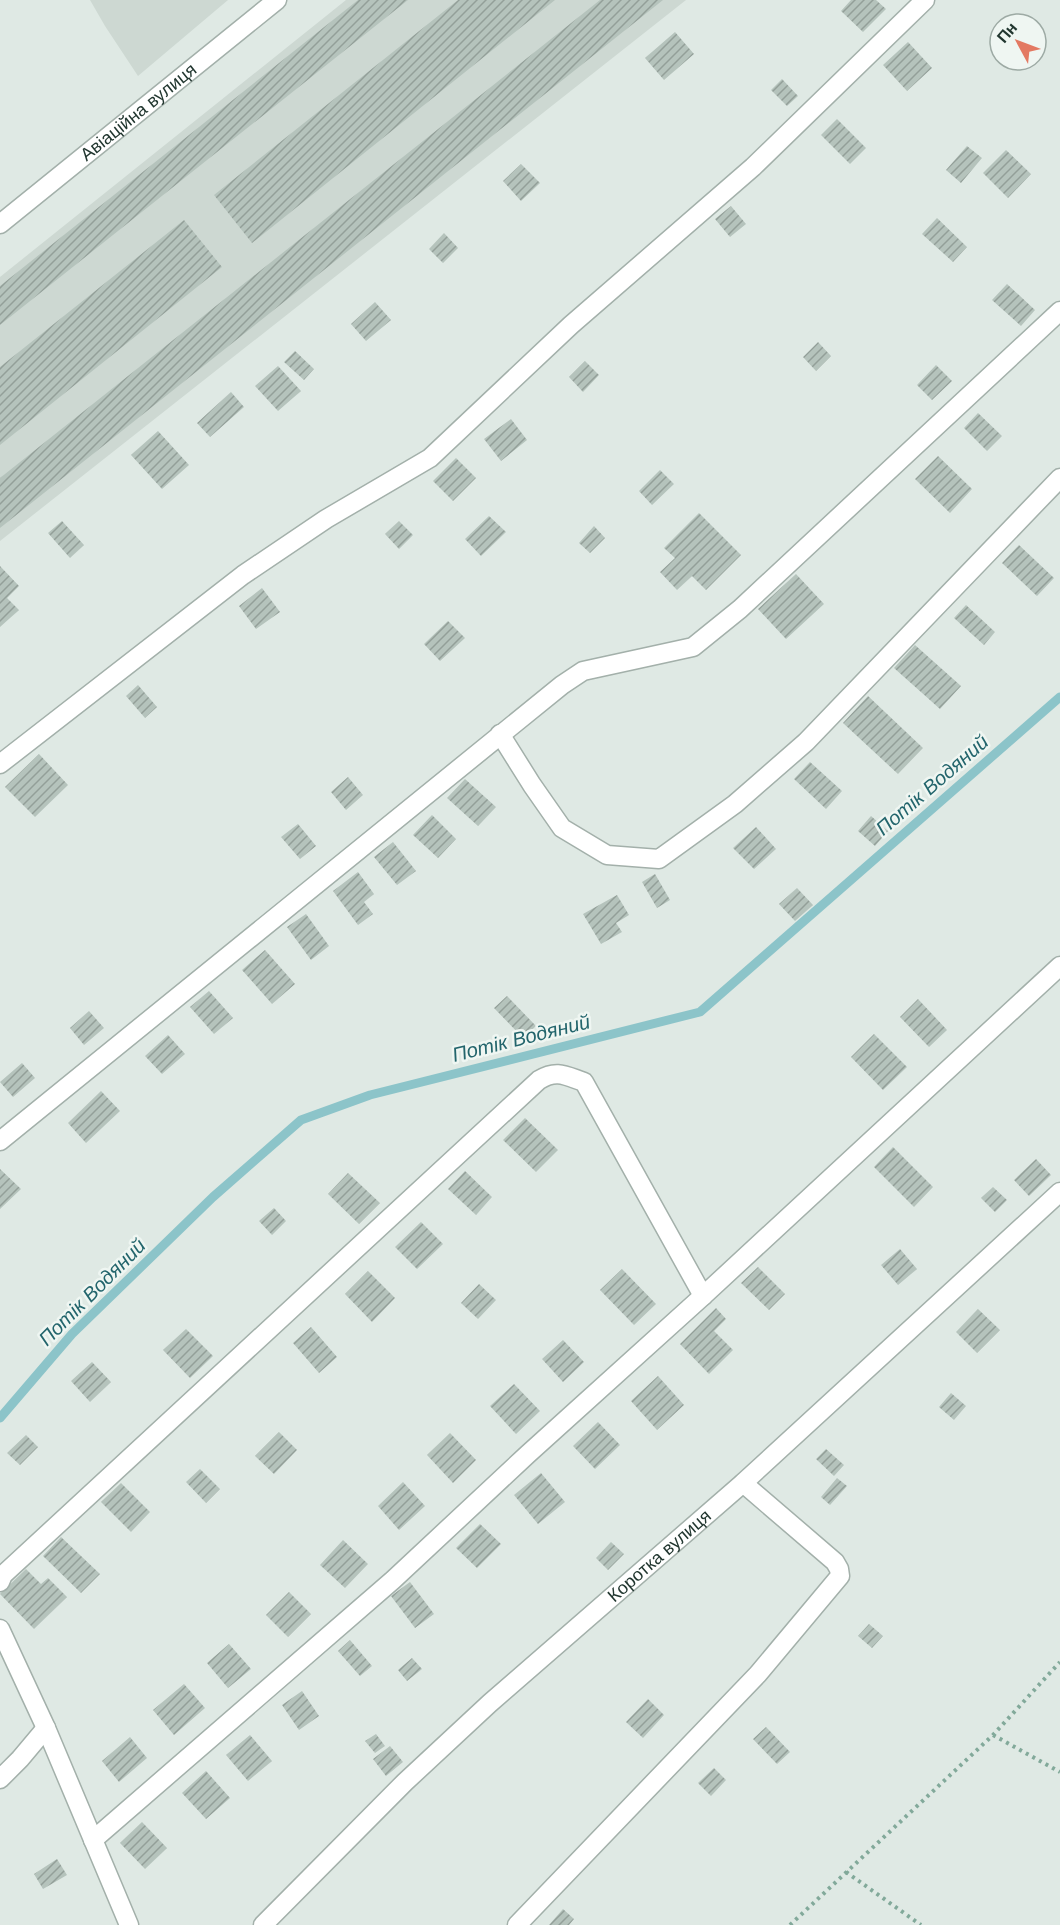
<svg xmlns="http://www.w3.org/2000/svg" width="1060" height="1925" font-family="'DM Sans',sans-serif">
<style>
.built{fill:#cdd8d2}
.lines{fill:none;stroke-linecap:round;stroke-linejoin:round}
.stream{stroke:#8cc4c9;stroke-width:9}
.building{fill:url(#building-hatch)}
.minor-casing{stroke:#a3b0aa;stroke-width:21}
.path{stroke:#82a99a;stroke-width:4;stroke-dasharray:3 4.5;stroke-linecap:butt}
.minor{stroke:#fff;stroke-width:18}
.labels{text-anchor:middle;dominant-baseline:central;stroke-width:5;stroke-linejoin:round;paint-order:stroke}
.street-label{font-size:18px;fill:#223730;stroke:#eff6f2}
.water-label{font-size:20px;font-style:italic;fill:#23656c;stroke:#eff6f2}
</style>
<defs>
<pattern id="building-hatch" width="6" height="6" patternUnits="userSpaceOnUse" patternTransform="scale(1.5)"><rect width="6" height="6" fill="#b5c3bc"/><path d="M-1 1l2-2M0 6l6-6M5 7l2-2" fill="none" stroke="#939f99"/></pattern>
</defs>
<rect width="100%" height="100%" fill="#dfe9e4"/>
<path class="built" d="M90,0h138l-90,76 -33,-50z
M346,0h340l-686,541v-264z"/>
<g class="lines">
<path class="stream" d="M0,1418l72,-84 141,-137 88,-77 69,-25 330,-83 360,-315"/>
</g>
<path class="building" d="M358,0h50l-408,325v-39z
M458,0h97l-303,243 -38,-48z
M600,0h63l-663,528v-50z
M851,0h25l10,9 -23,23 -22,-21z
M675,32l19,22 -30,26 -19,-22z
M908,42l24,26 -25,23 -24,-26z
M782,79l16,17 -11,10 -16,-16z
M837,119l29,29 -16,16 -29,-29z
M967,146l15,12 -21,25 -15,-13z
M1006,150l25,24 -23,24 -25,-25z
M521,164l19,19 -19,18 -18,-20z
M731,206l15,18 -16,13 -15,-18z
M937,218l30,29 -14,15 -31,-28z
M184,220l38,47 -222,178v-78z
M444,233l14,15 -15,15 -14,-14z
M1007,284l28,26 -14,16 -29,-26z
M375,302l16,18 -25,21 -15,-17z
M818,342l13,14 -15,15 -13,-14z
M295,351l19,18 -10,11 -20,-18z
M585,361l14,14 -16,17 -14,-15z
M936,365l16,16 -20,19 -15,-15z
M278,366l23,25 -23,20 -23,-25z
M231,392l13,15 -34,30 -13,-14z
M978,413l24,23 -15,15 -23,-23z
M511,419l16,21 -26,21 -17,-22z
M158,431l31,34 -27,24 -31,-34z
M938,456l34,33 -22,24 -35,-34z
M456,458l20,20 -23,23 -20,-20z
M660,470l14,14 -22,21 -13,-14z
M699,513l42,42 -35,35 -14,-14 -15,14 -17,-18 15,-14 -11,-10z
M489,516l17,16 -25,24 -16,-17z
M62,521l22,24 -14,13 -22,-25z
M399,521l14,14 -14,14 -14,-15z
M594,526l11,12 -15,15 -11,-10z
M1019,545l35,33 -17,18 -35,-33z
M0,566l19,20 -12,12 12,12 -19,17z
M796,574l28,30 -38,35 -28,-30z
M262,588l18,24 -24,17 -17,-23z
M966,605l29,27 -11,13 -30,-27z
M448,621l17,17 -25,23 -16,-17z
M915,645l46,41 -21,23 -46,-41z
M138,685l19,22 -12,11 -19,-22z
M868,696l55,52 -25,26 -55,-51z
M39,754l29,31 -33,32 -30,-30z
M810,762l32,29 -16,18 -32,-30z
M348,777l15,18 -17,15 -15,-18z
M465,779l31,28 -18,19 -31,-28z
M432,815l24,24 -18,19 -25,-23z
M871,816l17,15 -13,15 -17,-15z
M298,824l18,22 -16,13 -19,-22z
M756,827l20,22 -22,20 -21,-21z
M393,842l23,29 -19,14 -23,-28z
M358,872l16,22 -10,8 9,12 -15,11 -25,-34z
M655,874l15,26 -13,8 -15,-26z
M797,888l16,17 -18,16 -16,-17z
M617,895l12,20 -13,8 6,9 -21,12 -18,-30z
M306,914l23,32 -18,14 -24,-33z
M265,950l30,34 -23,20 -30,-34z
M209,991l24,27 -19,16 -24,-27z
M507,996l29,30 -13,12 -29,-30z
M918,999l29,31 -18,17 -29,-30z
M89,1011l15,17 -20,17 -14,-17z
M874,1034l33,33 -24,23 -32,-33z
M168,1035l17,19 -23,20 -17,-18z
M22,1063l13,15 -22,19 -13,-15z
M101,1091l19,20 -34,32 -18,-20z
M525,1118l33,32 -22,22 -33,-32z
M893,1147l40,40 -19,20 -40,-40z
M1036,1159l15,16 -22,21 -15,-16z
M0,1169l21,20 -21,20z
M465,1171l27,26 -16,18 -28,-26z
M348,1173l32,30 -21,21 -31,-30z
M993,1187l14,13 -12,12 -14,-14z
M274,1208l12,13 -14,14 -13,-14z
M421,1222l22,22 -26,25 -22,-22z
M900,1249l17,20 -19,16 -17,-20z
M758,1267l27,27 -16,16 -28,-27z
M622,1269l34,35 -22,21 -34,-35z
M368,1271l27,27 -23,24 -27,-28z
M479,1284l17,16 -18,19 -17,-16z
M716,1308l10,11 -12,12 19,19 -24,24 -29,-30z
M978,1309l22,21 -23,23 -21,-21z
M311,1327l26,30 -18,16 -26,-30z
M186,1329l27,27 -23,22 -27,-28z
M563,1340l21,22 -21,20 -21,-23z
M92,1362l19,20 -21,20 -19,-21z
M658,1376l26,29 -27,25 -26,-29z
M514,1384l26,27 -24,23 -26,-28z
M951,1393l15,13 -12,14 -15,-13z
M598,1422l22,23 -25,24 -22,-23z
M279,1432l18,18 -23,24 -19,-18z
M450,1433l26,27 -23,23 -26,-28z
M26,1435l12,12 -18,18 -13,-12z
M826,1449l18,16 -10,11 -18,-17z
M200,1469l20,20 -14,14 -20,-21z
M541,1473l24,29 -27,22 -24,-29z
M837,1478l10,8 -17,19 -9,-8z
M403,1482l22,24 -26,24 -21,-24z
M121,1483l29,29 -19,20 -30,-30z
M480,1524l21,20 -24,24 -21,-20z
M61,1537l39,37 -19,19 -38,-37z
M343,1540l25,24 -23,24 -25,-23z
M611,1542l13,12 -16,16 -12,-12z
M26,1569l15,15 7,-6 19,19 -33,32 -34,-35z
M410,1582l24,32 -19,14 -24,-32z
M289,1592l22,22 -23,23 -22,-22z
M869,1624l14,12 -11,12 -14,-12z
M350,1640l22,26 -12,10 -22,-25z
M229,1644l22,25 -23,19 -21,-25z
M412,1658l10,11 -15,12 -9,-11z
M184,1684l21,24 -31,27 -21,-25z
M302,1691l17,25 -20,14 -17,-25z
M648,1699l16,16 -21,23 -17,-16z
M766,1727l24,25 -13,12 -24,-25z
M376,1734l9,12 -10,7 -10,-12z
M250,1735l22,26 -24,20 -22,-26z
M130,1737l17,21 -28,24 -17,-21z
M390,1746l13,16 -17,14 -13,-17z
M714,1768l12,12 -15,16 -13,-13z
M206,1771l24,27 -24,21 -24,-26z
M142,1822l25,26 -22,21 -25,-26z
M57,1859l10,16 -24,14 -9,-15z
M563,1909l11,10 -5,6h-20z"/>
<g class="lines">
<defs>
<g id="minor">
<path id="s1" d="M0,224l277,-224"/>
<path d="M500,734l32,51 30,43 45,27 52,4 76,-55 71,-62 254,-264"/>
<path d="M0,764l243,-189 83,-56 104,-61 141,-133 182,-158 172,-167"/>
<path d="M0,1141l562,-456 21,-14 110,-24 47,-38 320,-298"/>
<path d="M0,1582l3,-7 536,-495c18,-11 27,-4 45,2l119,214"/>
<path d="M0,1629l46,99 83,197"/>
<path d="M0,1779l20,-20 26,-31"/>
<path d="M93,1840l300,-260 135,-126 175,-158 357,-330"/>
<path id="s2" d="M263,1925l142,-143 85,-79 253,-220 317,-291"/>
<path d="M517,1925l241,-251 82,-98 -1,-7 -4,-7 -92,-79"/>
</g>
</defs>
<use href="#minor" class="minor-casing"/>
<path class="path" d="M993,1735l67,37
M846,1872l75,53
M790,1925l203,-190 67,-73"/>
<use href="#minor" class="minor"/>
</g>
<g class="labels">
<g class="street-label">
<text stroke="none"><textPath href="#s1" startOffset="178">Авіаційна вулиця</textPath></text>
<text stroke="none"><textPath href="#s2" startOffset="542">Коротка вулиця</textPath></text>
</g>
<g class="water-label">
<text transform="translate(932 785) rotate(-41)">Потік Водяний</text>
<text transform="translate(521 1038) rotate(-14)">Потік Водяний</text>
<text transform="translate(92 1292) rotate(-45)">Потік Водяний</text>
</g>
</g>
<g transform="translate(1018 42) rotate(311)"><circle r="28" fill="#eff6f2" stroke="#9daaa4" stroke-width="1.5"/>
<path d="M0-4.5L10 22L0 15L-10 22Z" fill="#e37962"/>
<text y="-9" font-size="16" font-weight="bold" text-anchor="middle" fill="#223730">Пн</text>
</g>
</svg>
